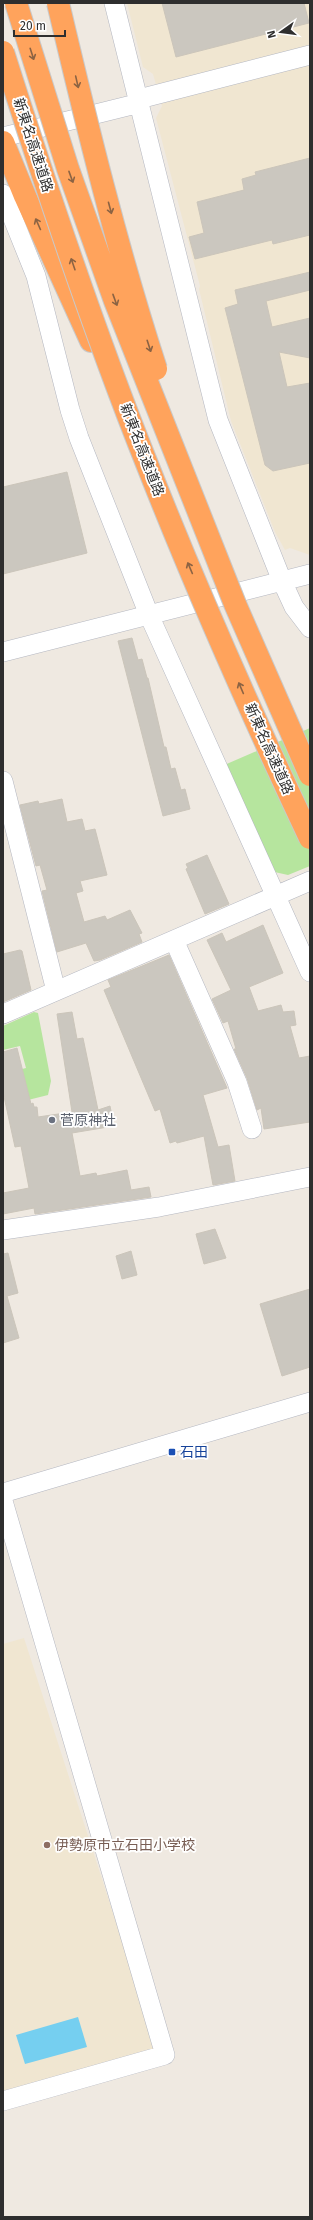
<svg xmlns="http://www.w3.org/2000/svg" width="313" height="2220" font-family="'Fira Sans','Noto Sans JP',sans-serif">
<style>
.education{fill:#f0e6d1}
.green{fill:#b6e59e}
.water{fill:#75cff0}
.building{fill:#cbc7bf;stroke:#cbc5ba}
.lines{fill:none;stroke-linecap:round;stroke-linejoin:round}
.minor-casing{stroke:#b4b7c1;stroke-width:20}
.highway-casing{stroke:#c9c9c9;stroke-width:24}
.minor{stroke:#fff;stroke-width:19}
.highway{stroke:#ffa35c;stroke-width:22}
.highway-bridge-casing{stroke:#c9c9c9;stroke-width:24;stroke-linecap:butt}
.highway-bridge{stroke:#ffa35c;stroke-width:22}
.oneway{stroke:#8c6343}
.worship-dot{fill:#6b7280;stroke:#fff;stroke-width:1.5}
.transit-dot{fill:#1a4fb4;stroke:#fff;stroke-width:1.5}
.education-dot{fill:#8d6e63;stroke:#fff;stroke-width:1.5}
.labels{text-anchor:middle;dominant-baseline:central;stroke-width:3.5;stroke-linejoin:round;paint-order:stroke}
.street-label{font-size:14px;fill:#2e2e2e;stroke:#fff}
.worship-label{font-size:14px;fill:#5b616d;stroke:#fff;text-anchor:start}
.transit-label{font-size:14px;fill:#164399;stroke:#fff;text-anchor:start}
.education-label{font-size:14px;fill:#785e54;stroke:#fff;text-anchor:start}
</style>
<rect width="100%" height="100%" fill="#efe9e1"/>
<path class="education" d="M127,3h183v552l-20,-7 -5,2 -10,-18 -44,-111 -32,-132 1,-3 -44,-168 6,-12 -9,-32 -10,-7z
M24,1638l132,408 -4,7 -149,44v-453z"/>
<path class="green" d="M310,728v138l-22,9 -18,-4 -48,-105z
M34,1012l4,1 13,68 -3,14 -20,5 -18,-7 17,-4 -5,-20 4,-1 -6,-22 -17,4v-24z"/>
<path class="water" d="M78,2017l9,30 -62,17 -9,-29z"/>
<path class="building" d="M162,3h142l5,20 -133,34z
M310,158v77l-37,9 -1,-4 -77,19 -6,-22 15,-4 -7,-31 47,-12 -2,-11 14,-4 -1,-3z
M310,272v18l-44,11 6,26 38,-9v40l-31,-6 8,35 23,-4v80l-37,8 -8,-6 -40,-157 13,-4 -3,-14z
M67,472l20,81 -84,21v-87z
M132,638l6,22 4,-1 5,19h1l16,69h2l5,22 4,-1 6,22 4,-1 5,20 -27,7 -45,-175z
M62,799l5,23 15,-3 3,12 10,-2 12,46 -27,6 3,10 -7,2 8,29 21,-6 2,4 23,-10 12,23 -3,1 3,8 -42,18 -6,1 -8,-18 -29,9 -15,-61 5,-1 -7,-25 -4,1 -16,-61 18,-4 1,3z
M207,855l22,49 -24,10 -19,-45 2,-1 -2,-4z
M263,925l20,48 -34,14 9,24 23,-6 2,7 11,-1 2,14 -6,1 9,32 11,-2v66l-46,7 -3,-21 -4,2 -10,-32 -13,-29h2l-8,-28 -5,2 -11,-24 19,-9 -24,-50 15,-7 4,9z
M20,950l2,1 9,39 -28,12v-48z
M169,955l58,133 -24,7 15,52 11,-2 6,36 -22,4 -9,-49 -27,7 -1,-2 -6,2 -10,-34 -5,2 -51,-121 7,-3 -3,-7z
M72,1012l5,27 6,-1 15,72 12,-4 4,20 -42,7 8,43 16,-3 1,3 30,-6 4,20 18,-3 2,10 -116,17 -1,-6 -31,6v-21l26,-5 -8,-42 -6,1 -12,-55v-40l14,-4 14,56 2,-1 1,4h3l1,10 34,-5 -15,-98z
M215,1229l11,29 -22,6 -8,-30z
M131,1251l6,24 -15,4 -6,-23z
M8,1253l10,40 -11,3 12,42 -16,5v-89z
M310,1289v78l-28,9 -22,-72z"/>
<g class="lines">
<defs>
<path id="minor" d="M114,3l104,417 64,161 12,26 16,21
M139,99l171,-44
M3,137l137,-34
M3,194l33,82 34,134 9,28 70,177 161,357
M3,652l307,-78
M3,781l53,210
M174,940l63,142 15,47
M3,1014l307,-133
M3,1230l156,-23 151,-30
M3,1493l307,-91
M3,1501l162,554 -162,46"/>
<path id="highway" d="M3,142l22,54 66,145"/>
</defs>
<use href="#minor" class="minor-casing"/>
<use href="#highway" class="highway-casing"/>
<use href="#minor" class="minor"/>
<use href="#highway" class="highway"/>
<defs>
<path id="highway-bridge" d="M16,3l52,166 47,132 120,303 75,171
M58,3c29,123 59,246 98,366
M3,52c44,139 90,277 144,412 50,127 105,251 163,374"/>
</defs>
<use href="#highway-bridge" class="highway-bridge-casing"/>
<use href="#highway-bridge" class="highway-bridge"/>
</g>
<defs><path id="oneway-shaft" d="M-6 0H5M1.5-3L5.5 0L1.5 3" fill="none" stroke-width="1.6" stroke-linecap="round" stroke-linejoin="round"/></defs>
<g class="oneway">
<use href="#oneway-shaft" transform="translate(32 54) rotate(72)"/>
<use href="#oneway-shaft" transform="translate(77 82) rotate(77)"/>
<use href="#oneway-shaft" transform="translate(71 177) rotate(70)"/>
<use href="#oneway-shaft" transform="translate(110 208) rotate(75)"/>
<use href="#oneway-shaft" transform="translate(38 224) rotate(-114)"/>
<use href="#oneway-shaft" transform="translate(73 264) rotate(-109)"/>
<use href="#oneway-shaft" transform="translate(115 300) rotate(70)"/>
<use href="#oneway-shaft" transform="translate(149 346) rotate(72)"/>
<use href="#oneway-shaft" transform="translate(190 568) rotate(-113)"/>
<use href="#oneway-shaft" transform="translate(241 688) rotate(-113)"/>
</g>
<circle class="worship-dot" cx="52" cy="1120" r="4"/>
<rect class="transit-dot" x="168" y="1448" width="8" height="8" rx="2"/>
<circle class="education-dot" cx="47" cy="1845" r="4"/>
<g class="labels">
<g class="street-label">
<text transform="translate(33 145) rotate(72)">新東名高速道路</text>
<text transform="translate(142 450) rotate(69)">新東名高速道路</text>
<text transform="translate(269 749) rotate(66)">新東名高速道路</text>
</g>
<g class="worship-label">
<text x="60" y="1120">菅原神社</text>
</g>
<g class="transit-label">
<text x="180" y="1452">石田</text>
</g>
<g class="education-label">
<text x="55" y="1845">伊勢原市立石田小学校</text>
</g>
</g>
<rect width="313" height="2220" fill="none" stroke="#2e2e2e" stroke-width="8"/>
<g transform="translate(281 32) rotate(256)" stroke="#ffffff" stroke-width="3" paint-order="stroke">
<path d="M0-3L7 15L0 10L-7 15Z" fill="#2e2e2e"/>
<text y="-6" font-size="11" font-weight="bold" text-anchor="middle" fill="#2e2e2e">N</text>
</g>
<path d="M14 30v6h51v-6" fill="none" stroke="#2e2e2e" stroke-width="2"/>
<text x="20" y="30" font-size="12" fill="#2e2e2e" stroke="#ffffff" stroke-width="3" paint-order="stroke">20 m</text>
</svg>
